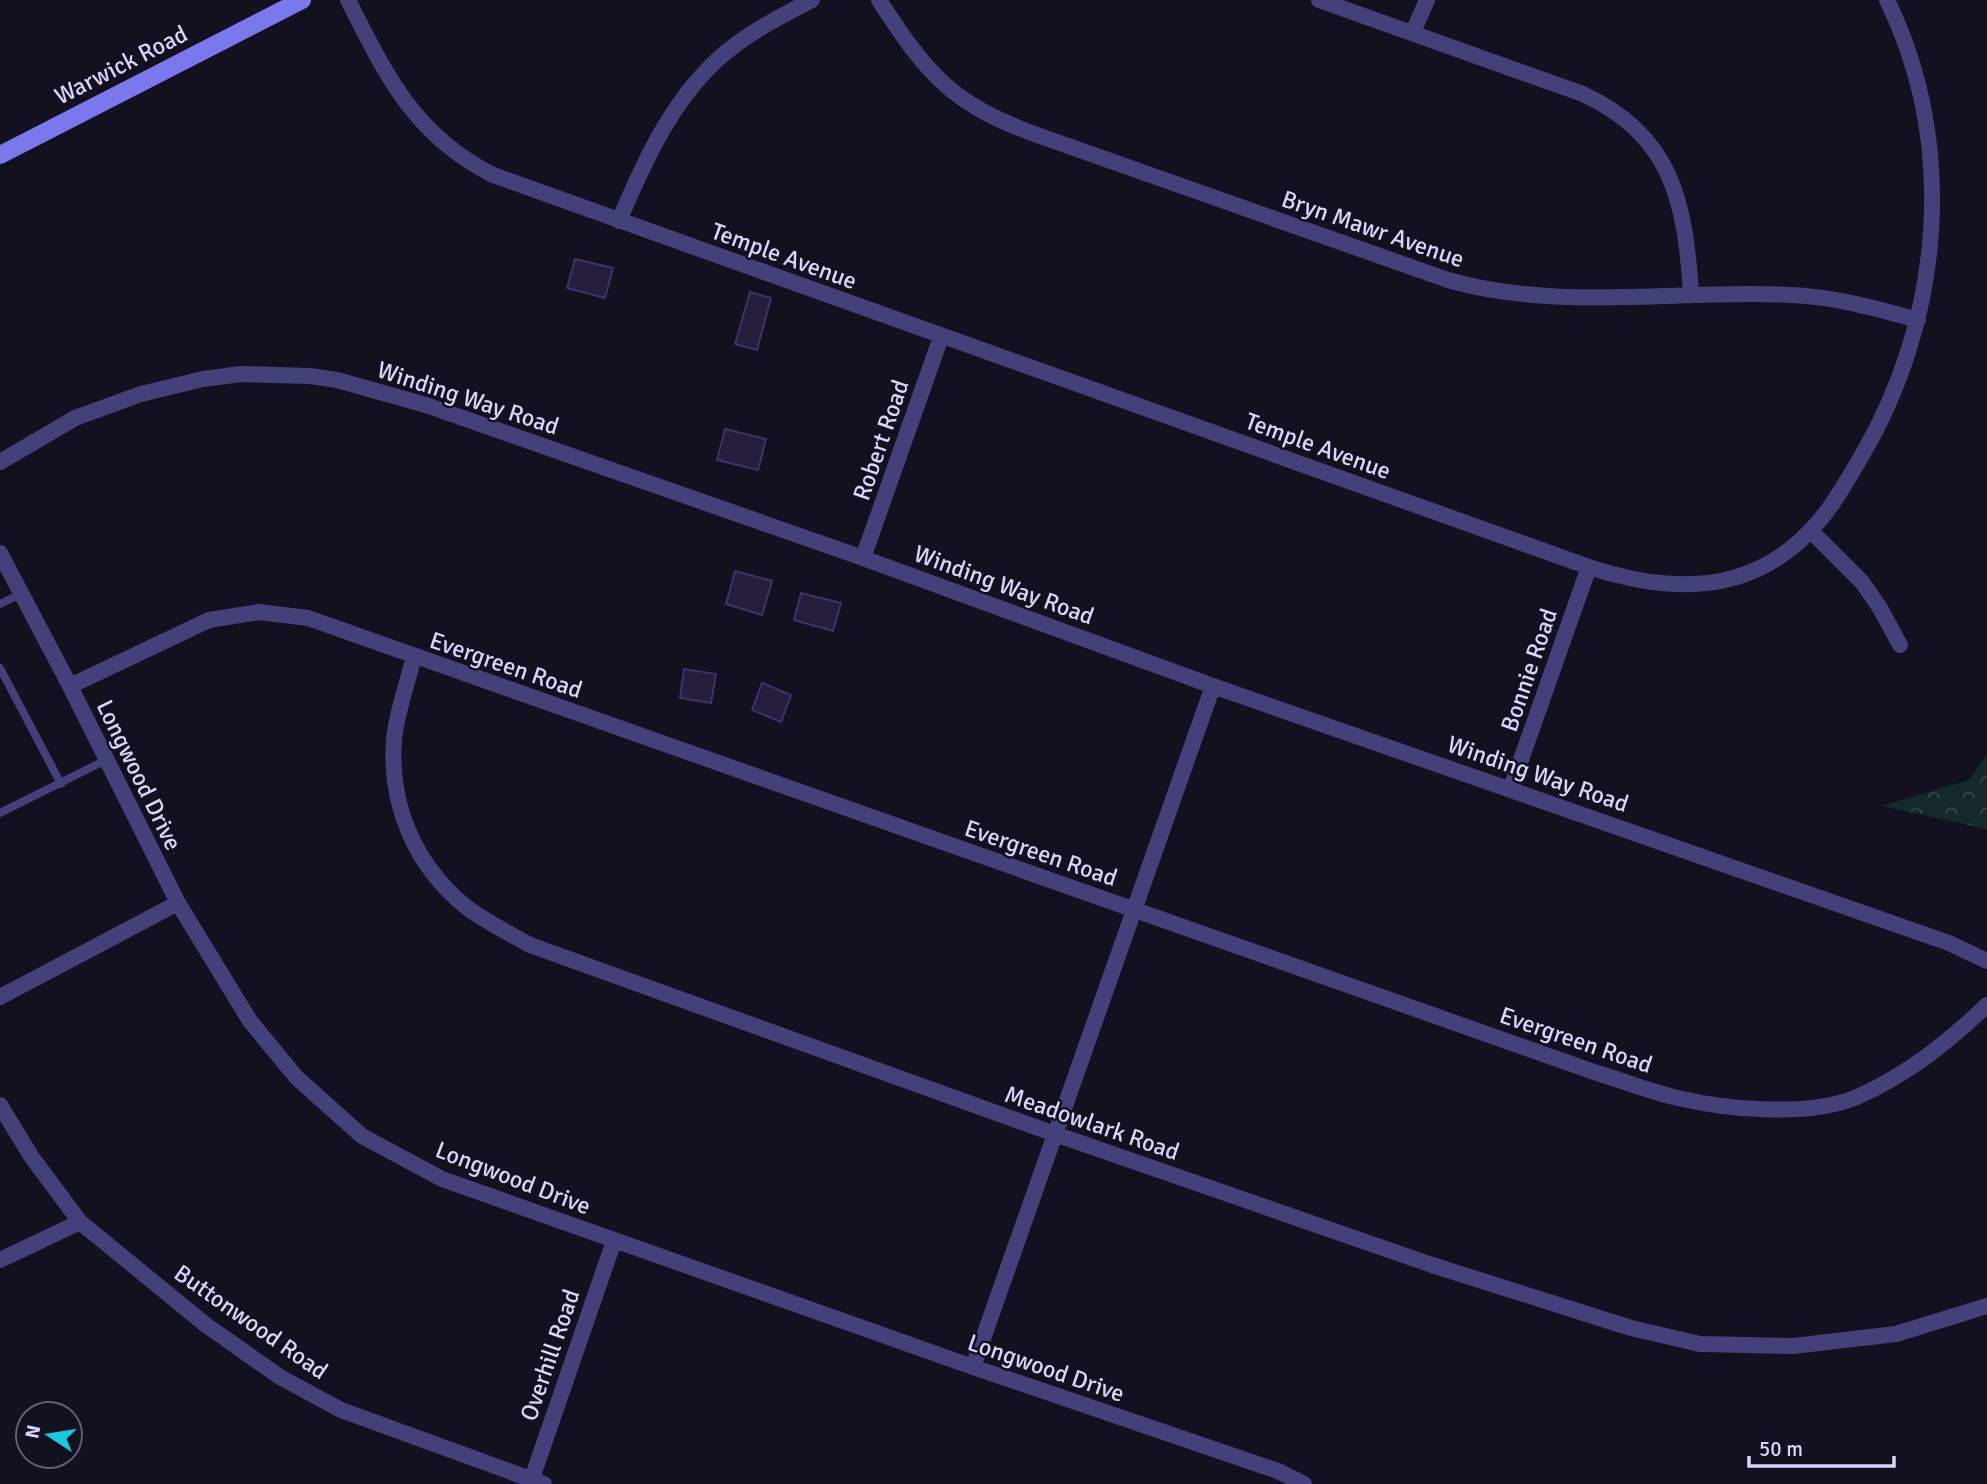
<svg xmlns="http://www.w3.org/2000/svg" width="1987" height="1484" font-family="Signika,sans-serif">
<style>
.forest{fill:url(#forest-crowns)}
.building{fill:#251e3f;stroke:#3e3368;stroke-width:2}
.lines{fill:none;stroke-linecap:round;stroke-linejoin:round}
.lane{stroke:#434179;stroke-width:8}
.street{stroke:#434179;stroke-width:16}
.secondary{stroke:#7b78ee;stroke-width:18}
.labels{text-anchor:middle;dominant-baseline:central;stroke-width:5;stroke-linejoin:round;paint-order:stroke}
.street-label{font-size:24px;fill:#d9d5fa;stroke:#131020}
</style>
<defs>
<pattern id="forest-crowns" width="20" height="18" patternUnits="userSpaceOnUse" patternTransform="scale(1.75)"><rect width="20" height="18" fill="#142929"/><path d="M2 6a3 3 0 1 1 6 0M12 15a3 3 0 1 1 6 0" fill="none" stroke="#364749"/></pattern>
</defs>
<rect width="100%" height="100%" fill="#131020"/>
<path class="forest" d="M1987,754v75l-105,-23 87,-26z"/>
<path class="building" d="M575,259l38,9 -8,30 -38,-10z
M750,292l21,6 -14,52 -22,-6z
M725,429l41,10 -8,31 -41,-10z
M735,571l37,10 -10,34 -36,-11z
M801,593l40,10 -8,28 -39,-11z
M684,669l32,5 -5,29 -31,-5z
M762,683l29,12 -10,27 -29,-12z"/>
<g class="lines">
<path class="lane" d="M0,604l21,-10
M0,668l61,116
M0,813l106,-53"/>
<path class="street" d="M348,0c38,75 66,135 145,175l1096,392c79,26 159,29 221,-36 21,-21 36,-49 51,-74 81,-137 97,-312 26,-457
M879,0c49,76 74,105 161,136l408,144c112,32 231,9 345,15 43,2 84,14 125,25
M1319,0l264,94c90,42 102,109 108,199
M1413,32l14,-32
M619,221c24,-57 51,-117 97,-160 28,-26 63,-44 96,-61
M0,462l75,-44 66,-24 62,-15 38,-5 69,2 27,4 89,25 437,153 350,128 736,257 38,18
M1811,531l51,51 18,26 20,37
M0,553l70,133 108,217 72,118 47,57 65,58 80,43 531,188 305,104 26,13
M863,558l78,-221
M414,656c-6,26 -18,58 -20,84 -5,65 21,125 71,166 19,15 44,27 65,39l525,189 377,131 199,63 69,16 93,2 103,-12 91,-28
M70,686l139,-66 50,-8 49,6 1289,455c27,8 54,19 81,25 50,12 132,19 179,-1 50,-22 91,-55 130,-92
M1511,788l78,-221
M0,997l178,-94
M0,1105l31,51 49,66 126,103 74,52 61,33 203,74
M0,1260l80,-38
M973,1367l240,-681
M530,1484l84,-243"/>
<path class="secondary" d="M0,155l302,-155"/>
</g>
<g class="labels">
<g class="street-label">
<text transform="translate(121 65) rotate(-27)">Warwick Road</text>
<text transform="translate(1373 229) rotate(19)">Bryn Mawr Avenue</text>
<text transform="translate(784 256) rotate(20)">Temple Avenue</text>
<text transform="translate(468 398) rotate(18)">Winding Way Road</text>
<text transform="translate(881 440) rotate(-71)">Robert Road</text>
<text transform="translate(1318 446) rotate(20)">Temple Avenue</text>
<text transform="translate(1004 585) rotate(20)">Winding Way Road</text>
<text transform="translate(506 665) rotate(19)">Evergreen Road</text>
<text transform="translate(1529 670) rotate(-71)">Bonnie Road</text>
<text transform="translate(1538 774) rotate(19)">Winding Way Road</text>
<text transform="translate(139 775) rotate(64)">Longwood Drive</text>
<text transform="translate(1041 853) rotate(19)">Evergreen Road</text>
<text transform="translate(1576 1040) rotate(19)">Evergreen Road</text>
<text transform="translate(1092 1123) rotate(19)">Meadowlark Road</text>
<text transform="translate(513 1178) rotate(21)">Longwood Drive</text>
<text transform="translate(251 1322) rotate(35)">Buttonwood Road</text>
<text transform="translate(550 1355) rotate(-71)">Overhill Road</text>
<text transform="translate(1046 1368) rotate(19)">Longwood Drive</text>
</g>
</g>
<g transform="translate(49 1435) rotate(282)"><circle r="33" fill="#131020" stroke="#625f77" stroke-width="2"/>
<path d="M0-5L12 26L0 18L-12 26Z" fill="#1dc9de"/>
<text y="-10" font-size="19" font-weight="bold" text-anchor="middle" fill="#d9d5fa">N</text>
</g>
<path d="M1749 1456v10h145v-10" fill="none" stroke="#d9d5fa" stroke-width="3.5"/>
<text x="1759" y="1456" font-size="21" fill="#d9d5fa" stroke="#131020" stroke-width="5" paint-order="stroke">50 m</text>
</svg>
